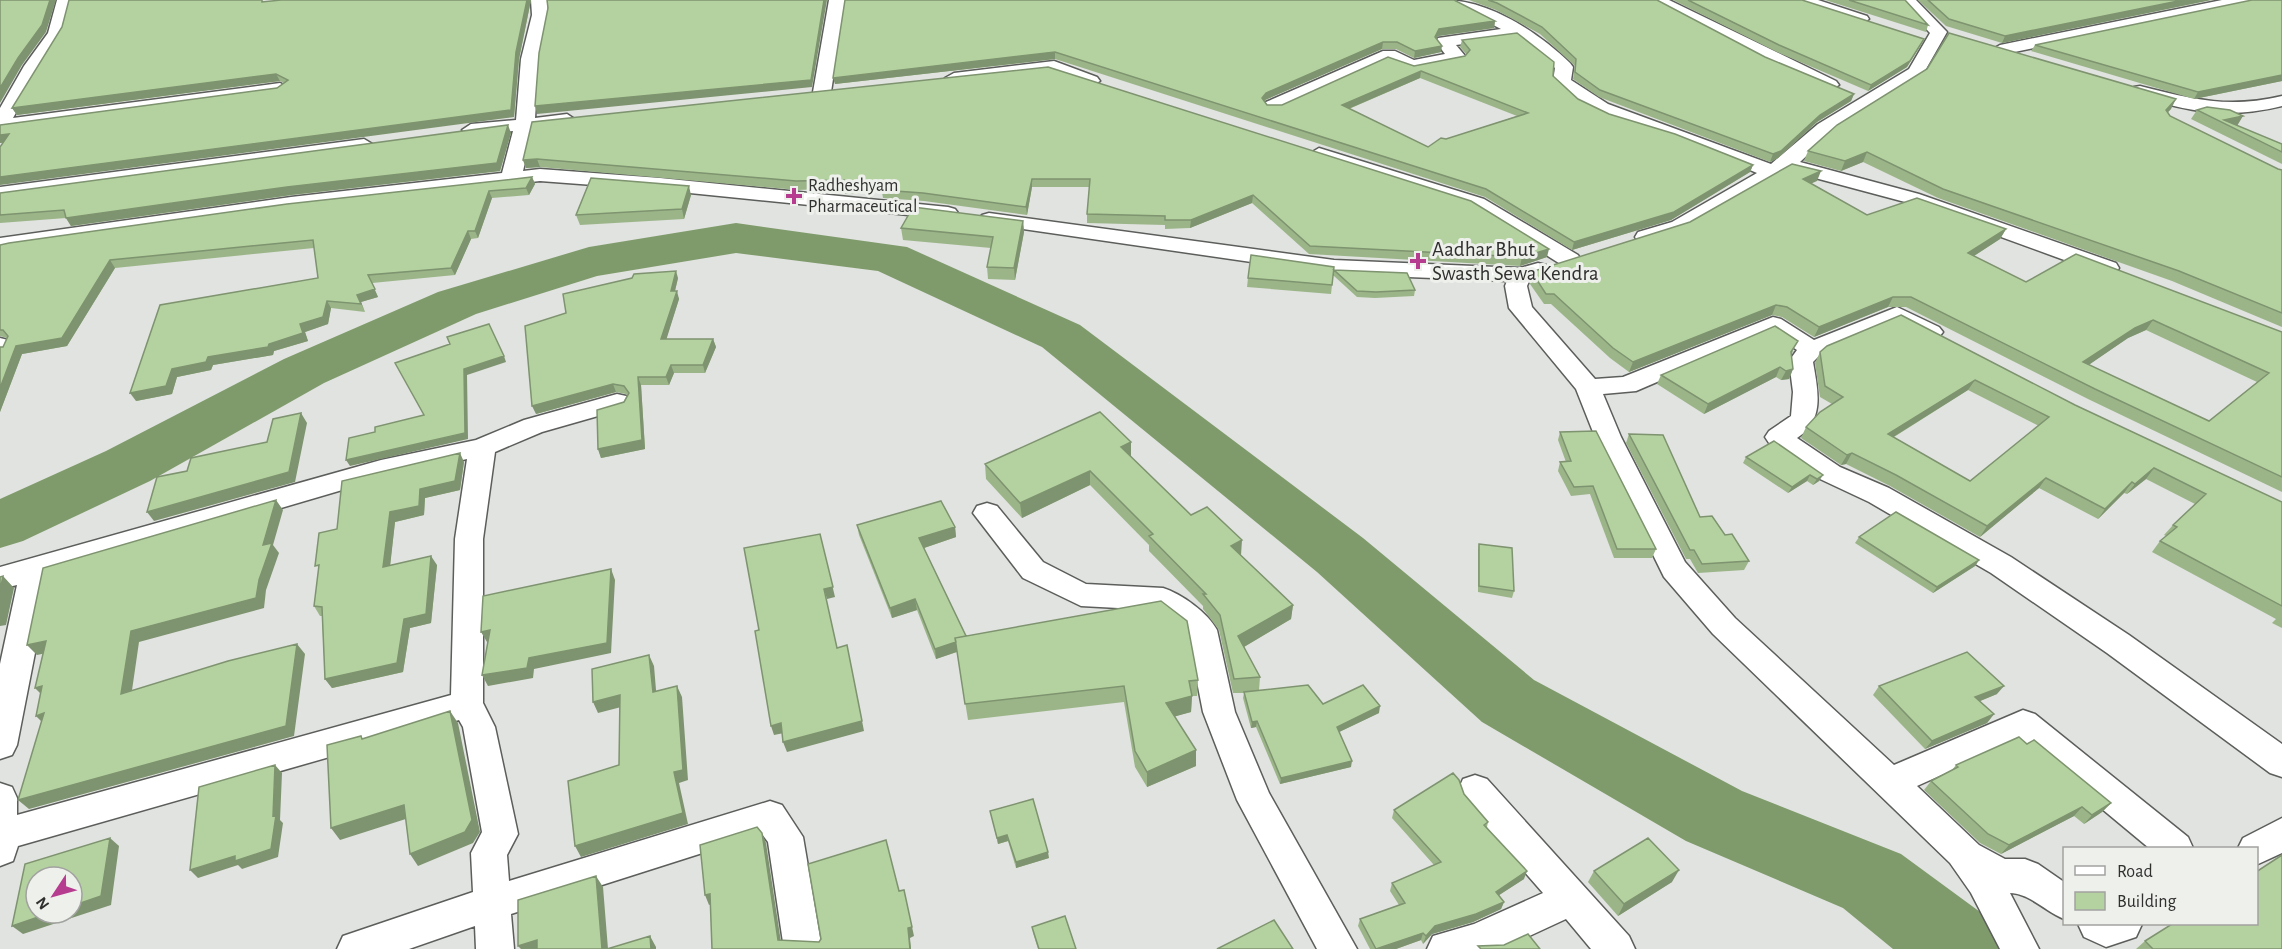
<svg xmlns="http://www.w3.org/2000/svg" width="2282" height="949" font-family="'Alegreya Sans',sans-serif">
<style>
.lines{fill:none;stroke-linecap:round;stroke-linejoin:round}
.river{fill:#7f9b6b;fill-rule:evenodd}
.minor-casing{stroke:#5c5e5b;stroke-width:3}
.minor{fill:#fff;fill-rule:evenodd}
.wall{fill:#9bb589;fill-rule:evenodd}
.shaded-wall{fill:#7e936f}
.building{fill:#b4d29f;stroke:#7e936f;stroke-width:1.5;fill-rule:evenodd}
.poi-dot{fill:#b63c90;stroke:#eef0ec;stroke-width:2}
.labels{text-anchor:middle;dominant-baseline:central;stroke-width:6;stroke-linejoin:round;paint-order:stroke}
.far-poi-label{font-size:18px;fill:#30302f;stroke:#eef0ec;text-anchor:start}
.poi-label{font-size:21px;fill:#30302f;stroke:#eef0ec;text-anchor:start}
</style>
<rect width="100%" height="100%" fill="#e0e3df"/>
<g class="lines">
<path class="river" d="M736,223l171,24 173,78 283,213 171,142 208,111 159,63 90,66 12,29h-110l-50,-41 -157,-67 -204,-119 -165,-150 -275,-225 -164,-76 -142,-18 -139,23 -121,38 -152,69 -174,98 -127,60 -23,7v-49l106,-48 178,-92 154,-67 151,-45z"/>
<defs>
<path id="minor" d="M57,0h16l-9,33 -22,33 -29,52 267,-35 9,5 -9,5 -280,38v-23l24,-42 24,-33z
M531,0h16l1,15 -9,44 -4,59 32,-4 9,6 -9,6 -34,3 -10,42 17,-2 120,9 288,29 7,2 3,4 -3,4 -7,2 -288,-29 -120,-9 -249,28 -291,41v-12l291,-41 211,-24 11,-42 -42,5 -9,-6 9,-6 45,-4 5,-61 11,-44z
M829,0h16l-14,92 -9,5 -9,-5z
M1444,0c45,0 94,32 126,63l3,4 -2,13 37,24 163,60 47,-40 91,-55 21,-36 -31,-33h17l31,32 -25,44 -90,56 -32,30 119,32 197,69 3,5 -3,5h-16l-195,-71 -116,-31c-30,17 -119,78 -151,71l-3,-5 3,-5 34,-10 85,-49c-27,-11 -54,-23 -82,-33 -39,-14 -96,-22 -122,-59l2,-13 -39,-31 -60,8 10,12 -3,4 -51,10 -25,-10 -107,49h-14l-2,-4 2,-4 117,-51h12l19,9 31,-6 -9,-12 2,-4 63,-9z
M1648,0h21l167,81 3,4 -9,5 -6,-1z
M1794,0h24l49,16 2,3 -8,5 -6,-2 -59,-19z
M2222,0h32l-8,5 -246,50 -9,-5 9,-5z
M1054,61l43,16 3,4 -9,5 -42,-14 -95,11 -9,-5 9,-5z
M2140,86c53,13 87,23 142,10v10c-56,14 -95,5 -148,-11l-3,-4 3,-4z
M364,139l10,6 -3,4 -371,50v-12z
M1319,148l165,51 94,56 3,5 -3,5h-16l-92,-58 -158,-49 -3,-4z
M989,213l345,47 186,8 18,-5 8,2 3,5 -3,5 -16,4 -3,7 5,21 63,72 28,-2 150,-60 8,2 33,21 83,-33 42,20 4,5 -4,5h-16l-27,-14 -75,31 -8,8c5,29 12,58 -16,76l43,29 49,21 122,69 118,78 153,109v33l-12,-4 -163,-120 -116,-80 -122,-71 -49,-23 -51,-36 -4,-6 4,-6 22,-15 2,-24 -4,-31 8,-11 -26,-17 -135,58 -33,3 18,43 64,125 50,56 159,147 129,-55 12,4 153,123 5,11h-44l-130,-108 -102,46 62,59 26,14h20l13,5 26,18v37c-18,-7 -35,-26 -54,-26l29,56h-39l-29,-56 -21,-30 -237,-229 -49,-57 -69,-140 -19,-48 -67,-81 -4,-22 2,-5 -173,-7 -352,-51 -4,-4 4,-4z
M0,338l8,2 4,5 -4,7 -8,2z
M617,394l9,2 4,6 -4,6 -84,24 -47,20 -12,87v164l12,24 23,107 -11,21 2,26 261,-80 12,4 21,32 19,112h-38l-16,-107 -6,-8 -251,80 3,35h-38l-1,-23 -66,23h-72l6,-13 130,-44 -2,-39 11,-21 -19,-105 -4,-7 -441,126 -5,15 -13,5v-83l12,4 5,11v17l434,-120 4,-156 12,-80 -84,19 -333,98 -33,169 -5,10 -12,4v-95l17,-79 -17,4v-22l381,-107 95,-20 48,-20z
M987,503l10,3 46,56 43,22 77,4c19,6 45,25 54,42l18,82 34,81 88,156h-40l-80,-149 -34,-88 -15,-76 -32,-26 -75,-4 -58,-28 -50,-65 4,-7z
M1475,775l12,4 142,157 6,13h-44l-25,-30 -65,30h-74l6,-13 41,-12 69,-31 -80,-92 -5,-11 5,-11z
M2282,818v35l-26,12v-17h-18l5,-10z
M2078,924h64l-6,13 -30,10 -22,-10z"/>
</defs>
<use href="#minor" class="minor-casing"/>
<use href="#minor" class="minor"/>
</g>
<path class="wall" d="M281,0h250l-12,59 -5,58 -514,26v-18l277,-37 7,-5 -4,-2 -263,34 -5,-7 254,-106z
M845,0l650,21 -1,7 -56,8 -1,2 4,14 -27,6 -18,-9h-14l-117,51 -1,1 3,4h15l132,-39 51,-10 1,-2 -6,-7 2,-7 91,36 25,23 31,15 144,51 -3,7 -79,48 -99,30 -87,-53 -430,-138 -220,25zM1420,78l97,38 -71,23 -18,8 -79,-38z
M1469,0h188l108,57 89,37 -3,7 -34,21 -39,36 -8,4 -171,-65 -26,-18 2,-13 -35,-32 -44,-24z
M1673,0h129l119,45 -14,22 -39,24 -91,-39z
M1825,0h80l23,25 -2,7z
M1918,0h293l-209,43 -56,-17z
M2282,0v81l-88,18 -163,-48 4,-6 215,-44z
M1048,67l499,190 -27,9 -211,-12 -57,-51 -62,25 -25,1v-4l-78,-2v-9l3,-27h-58l-5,28 -103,-14 -41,-3 -1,-6 -37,2 -1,-6 -46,2 -258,-23 -14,1 -3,-8z
M2171,109l-3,3 2,4 108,53 4,1v157l-110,-46 -234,-83 -75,-36 -22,9 -37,-10 4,-10z
M2197,110l85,34v20l-91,-45z
M511,133l-11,38 -209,24 -220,31 -5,-8 -66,5v-30z
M532,177l3,7 -6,11 -37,3 -14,40 -7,1 -16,36 -83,8 6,14 -17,5 4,10 -34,-4 -3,16 -23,8 3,9 -34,10 -1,4 -60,10 -2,5 -34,7 -5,17 -36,7 182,-123 -4,-30 -199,20 -48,78 -45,8 -22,58v-65h3l4,-9 -7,-2v-91z
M1817,181l-6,2 56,32 139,14 -6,10 -26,17 52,26 256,50v160l-194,-93 -182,-92h-18l-74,30 -32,-20 -10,-2 -143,57 -19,-14 -59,-54h-7l-14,-20 3,-10zM2146,330l111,52 -48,39 -121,-56 40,-27z
M691,195l-7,24 -104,6 -4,-10z
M1023,221l1,11 -9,48 -27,-1 -1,-12 4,-19 -88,-8 -2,-12z
M1334,267l-3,27 -84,-7 1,-9z
M1334,270l81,20 -1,6 -39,2 -18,-1 -23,-21z
M678,278l-3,13 4,8 -13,40h47l3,8 -11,26h-31l-5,12h-28l4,64 -44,9 -3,-9 29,-54 -1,-1 -10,-2 -80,22z
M1901,315l174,90 207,97v126l-10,-5 4,-4 -124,-67 8,-11 6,-5 -2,-1 9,-10 22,-21 -49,-25 -19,15 -3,-1 -26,26 -59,-31 -59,49 -90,-51 -44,-22 -5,1 -40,-27 5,-11 26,-23 -12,-7 -5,-34 5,-11zM1968,390l71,36 -69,55 -76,-44z
M1794,351l-3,3 2,15 -4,10 -8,1 -5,-3 -72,37 -47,-30 4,-9z
M1560,432l96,117 -4,9h-38l-24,-64 -19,2 -13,-25 2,-9h6l-8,-22z
M1629,434l71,83 25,18 24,26 -5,9 -46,3 -8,-14h-4l-60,-116z
M1774,441l45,40 -6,4 -6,-4 -19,12 -45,-30 3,-6z
M1131,442v15l60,58 50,40 52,50 -2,14 -47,28 16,30 -1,13 64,14 56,9 -40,19 12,35 -71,17 -24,-57 -5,1 -8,-30 1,-5h-11l-14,-63 -16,-21v-3l-54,-55v-6l-59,-60 -68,33 -36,-39 -1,-15z
M464,462l-4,28 -35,8 -1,17 -29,7 -5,43h47l-6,58 -21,5 -7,44 -71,16 -7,-9 -3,-63h-2l-6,-10 23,-77z
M857,525l98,2 1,10 -32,11 42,88 232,44 -1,16h-5l-1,16 -16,4 21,50 -49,21 -12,-20 -11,-65 -156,18 -11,-68 -21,7 -19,-49 -25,8 -33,-83z
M1859,537l120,23 -4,6 -42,27 -78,-50z
M1479,544l35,47 -2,7 -34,-6v-42z
M1879,686l118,8 -17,7 14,13 -7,9 -62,26 -52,-54z
M2027,744l84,59 -9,9 -18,12 -10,-8 -73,38 -21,-11 -56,-53 7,-9 21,-11 4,-5z
M1464,794l24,28 -1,5 37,52 -25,16 5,7 -3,7 -28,13 -41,12 -9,10 -2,-4 -25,9h-26l-12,-23 2,-7 39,-14 -9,-14 2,-8 42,-18 -42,-47 2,-8z
M990,811l59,47 -33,10 -8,-27 -10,3z
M1594,871l78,11 -54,34 -30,-34z
M1032,927l44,22h-38l-5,-16z
M2145,941l137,8h-146z"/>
<path class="shaded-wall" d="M50,0h6l-10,32 -24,33 -22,38v-15z
M527,0h4l-12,59 -5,58 -514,68v-8l516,-125z
M824,0h3l-15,87 -275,27 -2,-8z
M2183,0h28l-209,43 3,-7z
M1495,21l-1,7 -56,8 -4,7 1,-6 4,-8z
M1924,39l-17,28 -39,24 3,-6z
M1383,42l-1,7 -117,51 -3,5v-7l4,-5z
M1442,46l-1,6 -27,6 1,-7z
M1055,52v7l-220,25 -2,-6z
M1421,71l-1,7 -79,34 1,-7z
M276,74l4,7 -263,34 -5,-7z
M2282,75v6l-88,18 4,-7z
M1854,94l-3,7 -34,21 -39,36 -8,4 3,-8 47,-39z
M2176,99l-5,10 -10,10 5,-9z
M2243,116l-6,10 -13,-6z
M508,125l3,8 -11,38 -209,24 -220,31 -5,-8z
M9,134l5,7 -14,2v-8z
M1867,152l-4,10 -22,9 4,-10z
M537,159l3,8 -14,1 -3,-8z
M1753,165l-3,7 -79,48 -99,30 2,-8z
M1821,171l-4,10 -18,8 4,-10z
M532,177l3,7 -6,11 -3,-7z
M1032,179v8l-5,28 -1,-8z
M689,186l2,9 -7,24 -2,-10z
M489,191l3,7 -14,40 -3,-7z
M1253,195l-1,8 -62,25 1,-8z
M1023,221l1,11 -9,48 -1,-12z
M2006,229l-6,10 -37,24 5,-10z
M468,231l3,8 -16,36 -4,-7z
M1549,249l-2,8 -27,9 2,-9z
M110,260l5,8 -48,78 -45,8 -22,58v-24l16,-42z
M676,271l2,7 -5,21 -2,-8z
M368,275l10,22 -17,5 4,10 -8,-17z
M677,291l2,8 -15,48 -3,-8z
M1893,297l-5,10 -74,30 5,-10z
M327,301l4,7 -3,16 -23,8 3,9 -34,10 -1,4 -60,10 -2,5 -34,7 -5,17 -36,7 -6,-8 42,-24 36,-12 61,-13 31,-20z
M1776,305l-4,10 -143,57 4,-10z
M2153,320l-7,10 -18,8 -51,35 6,-11 52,-34z
M713,339l3,8 -11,26 -2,-8z
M504,356l2,6 -39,13 1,64 -118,27 -4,-6 119,-27 -1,-64z
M671,365l3,8 -5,12 -3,-8z
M1780,367l-4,10 -72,37 4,-10z
M1793,369l-4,10 -8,1 5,-9z
M638,377l3,8 4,64 -44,9 -3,-9z
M1975,380l-7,10 -86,54 6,-10z
M613,384l3,8 -80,22 -4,-8z
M301,413l6,10 -12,59 -141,39 -7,-9 142,-40z
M1131,442v15l-10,-10z
M460,453l4,9 -4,28 -35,8 -1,17 -29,7 -6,54 -6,-9 7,-55 30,-23z
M1852,453l-6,11 -5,1 6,-10z
M2154,468l-8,11 -19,15 8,-10z
M1090,471v14l-68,33 -2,-15z
M1810,475l-3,6 -19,12 4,-6z
M1823,475l-4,6 -6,4 4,-6z
M2046,478l-7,10 -59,49 7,-11z
M2132,482l-8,11 -26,26 7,-10z
M276,500l7,10 -10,35 6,8 -13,37 -2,18 -125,34 -9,62 -9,-10 10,-63 132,-86z
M955,527l1,10 -35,12 -2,-11z
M820,534l15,63 -8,2 -3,-10z
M1242,540l-1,15 -11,6 1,-15z
M431,556l6,9 -6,58 -21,5 -7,44 -71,16 -7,-9 79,-60z
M1979,560l-4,6 -42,27 4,-6z
M611,569l4,11 -4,73 -77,16 -1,9 -45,8 -6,-11 47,-17z
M3,576l11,12 -8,37 -6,1v-35z
M915,599l2,11 -25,8 -2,-10z
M1293,605l-2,14 -54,32 1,-15z
M490,630l5,10 -8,2 -6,-10z
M967,638l1,10 -32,11 -1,-10z
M46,641l10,10 -19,4 -10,-10z
M297,644l8,10 -11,82 -265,73 -11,-9z
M847,645l17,86 -77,21 -4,-10z
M649,655l5,11 3,36 -4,-10z
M42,686l3,12 -10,-10z
M677,686l5,11 6,83 -9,3 9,41 -107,33 -6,-11 99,-74z
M2004,686l-7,8 -29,12 7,-9z
M620,695l5,11 -27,7 -5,-11z
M1192,696l-1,16 -25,7v-16z
M1380,706l-1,7 -44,21 2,-7z
M450,711l8,12 22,109 -7,11 -55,23 -8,-12z
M44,713l2,13 -10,-10z
M1994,714l-7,9 -62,26 7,-8z
M1257,721l-1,6 -5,1 1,-6z
M781,723l3,10 -10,2 -3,-9z
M1196,750v16l-49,21v-15z
M1352,761l-1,6 -71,17 1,-6z
M275,765l7,8 -2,47 3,3 -5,34 -36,12 -4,-4 -40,13 -8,-8 45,-14 38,-40z
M2111,803l-9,9 -18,12 8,-9z
M404,805l8,12 -72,23 -9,-12z
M2082,807l-8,9 -73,38 8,-9z
M762,833l4,10 16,106 -4,-9z
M1007,835l1,6 -10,3 -1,-6z
M110,838l9,8 -8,59 -88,29 -11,-8 38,-13h22v-7z
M1048,852l1,6 -33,10v-6z
M1679,870l-7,12 -54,34 6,-12z
M1527,871l-3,8 -31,20 3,-7z
M596,876l7,11 5,62h-6z
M904,890l10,46 -4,2 1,11h-1z
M710,894l5,9 -6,2 -4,-10z
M1504,902l-3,7 -28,13 -41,12 -9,10 3,-8 9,-10z
M1423,933l-2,7 -25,9h-19z
M650,936l6,11v2h-5z
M537,940l7,9h-23l-3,-3z"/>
<path class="building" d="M0,0h50l-8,25 -24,33 -18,30z
M69,0h193v2l19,-2h246l-11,52 -5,58 -511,67v-30l9,-13 -9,1v-10l277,-37 11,-8 -12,-6 -264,34 50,-81z
M547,0h277l-13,80 -276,26 4,-53 9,-45z
M845,0h609l41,21 -56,8 -4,8 7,9 -27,5 -18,-9h-14l-117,51 -4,5 5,7h15l106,-48 26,9 51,-10 5,-6 -8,-10 55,-7 37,29 -1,14 25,23 31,15 66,20 78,31 -79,47 -100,30 -88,-53 -431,-137 -222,26zM1421,71l107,42 -82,26 -5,-1 -13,9 -86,-42z
M1488,0h169l108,57 89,37 -34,21 -39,36 -8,3 -173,-64 -25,-18 1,-13 -34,-32 -45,-24z
M1688,0h114l122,39 -14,22 -39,24 -92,-40z
M1849,0h56l23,25z
M1928,0h255l-178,36 -56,-17z
M2252,0h30v75l-84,17 -163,-47z
M1949,33l227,66 -10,11 4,6 108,53 4,1v143l-103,-42 -236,-82 -76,-37 -22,9 -37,-10 29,-26 90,-56z
M1048,67l423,134 78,48 -27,8 -212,-11 -57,-51 -62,25h-26v-4l-78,-2 3,-35h-58l-6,28 -103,-14 -41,-3 1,-6 -40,1 1,-5 -48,1 -259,-22 -14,1 9,-38z
M2207,107l23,3 13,6 -19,4 58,24v8l-85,-42z
M508,125l-11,38 -210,24 -221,31 -2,-8 -64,5v-22z
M1792,164l29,7 -18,8 64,36 50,-17 89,31 -38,24 58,29 50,-28 206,78v145l-187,-88 -184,-92h-18l-74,30 -32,-20 -11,-2 -143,57 -20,-14 -59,-54h-8l-13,-20 1,-3 156,-49zM2153,320l116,53 -60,48 -126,-59 52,-34z
M532,177l-6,11 -37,3 -14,40h-7l-17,37 -83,7 7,14 -18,6 4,9 -34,-3 -4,16 -23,7 3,9 -34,11 -1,3 -60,10 -2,5 -34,7 -6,17 -36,7 30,-88 158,-27 -5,-38 -203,20 -48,78 -46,8 -16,42v-41h3l5,-11 -5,-6h-3v-85l9,-2 278,-39z
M591,178l98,8 -7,23 -106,6z
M913,207l110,14 -9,47 -27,-1 6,-30 -92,-9z
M1251,255l83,12 -2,18 -84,-7z
M1334,270l73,3 8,17 -39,2 -19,-1z
M676,271l-5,20h6l-16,48h52l-10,26h-32l-5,12h-28l4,63 -44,9 -1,-39 27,-8 5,-9 -5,-7 -11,-2 -81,22 -7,-80 41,-13 -3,-19 69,-16 2,-4z
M1901,315l174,90 207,97v104l-122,-65 17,-14 -4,-2 33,-31 -52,-26 -19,16 -3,-2 -27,27 -59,-31 -59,48 -91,-51 -44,-22 -5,2 -41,-28 14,-15 23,-15 -18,-11 -5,-34 7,-6zM1975,380l74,37 -79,64 -82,-47z
M489,324l15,32 -40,13 1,64 -119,27 3,-22 26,-6v-5l49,-12 -29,-52 55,-19 -3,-7z
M1775,326l23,15 -7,11 2,17 -7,2 -6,-4 -72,37 -47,-29z
M1100,412l31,30 -10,5 70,68 16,-8 35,33 -11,6 62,59 -55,31 22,41 -26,2 -14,-64 -17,-21h3l-57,-58 4,-2 -63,-63 -70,32 -35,-39z
M301,413l-12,59 -142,40 10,-35 30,-6 4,-13 76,-16 6,-23z
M1596,431l60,118h-39l-24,-63 -19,1 -14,-25 11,-1 -11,-29z
M1629,434l34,1 37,82 12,-1 13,19 7,-1 17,27 -47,3 -8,-14h-4z
M1774,441l49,34 -6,4 -7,-4 -18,12 -46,-30z
M460,453l-5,28 -35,8 -1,17 -29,6 -7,55 48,-11 -5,58 -22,5 -7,44 -72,16 -3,-72 -8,-1 5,-41 -4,1 4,-33 18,-4 5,-48z
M276,500l-13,45 9,-2 -13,37 -3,18 -125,33 -10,63 107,-33 69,-17 -11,82 -268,74 26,-87 -8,3 6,-30 -7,2 11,-47 -19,4 16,-77z
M941,501l14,26 -36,11 47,98 -11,2 1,4 -21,7 -20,-50 -25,9 -33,-83z
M1896,512l83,48 -42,27 -78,-50z
M820,534l13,53 -9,2 13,59 10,-3 15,76 -79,21 -2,-19 -10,3 -16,-95 4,-1 -15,-82z
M1479,544l33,4 2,43 -35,-5z
M611,569l-4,74 -78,15 -2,10 -45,7 8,-45 -9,2 2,-36z
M3,576l-3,15v-14z
M1161,601l26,20 11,59 -9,1 3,15 -26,7 30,47 -49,22 -12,-21 -11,-65 -159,18 -10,-66z
M1967,652l37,34 -29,11 19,17 -62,27 -53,-55z
M649,655l4,37 24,-6 6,84 -9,2 9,41 -108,33 -7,-65 51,-16 1,-70 -27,7 -1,-33z
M1308,685l15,19 40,-19 17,21 -43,21 15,34 -71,17 -24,-57 -5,1 -8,-30z
M450,711l22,109 -7,12 -55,22 -6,-49 -73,23 -4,-83 34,-9 1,3z
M2019,737l8,7 7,-4 77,63 -19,12 -10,-8 -73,38 -21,-11 -57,-53 27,-14 -2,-2z
M275,765l-2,51 3,-1 -5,34 -36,12v-5l-45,14 9,-83z
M1453,773l6,7 5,14 24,28 -4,3 43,46 -31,21 8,10 -28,12 -41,12 -9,10 -3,-3 -47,16 -16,-30 45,-16 -13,-20 49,-21 -47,-52z
M1033,799l15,53 -32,10 -9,-27 -10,3 -7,-27z
M757,827l5,6 16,107 41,2 2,-3 -13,-75 78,-24 13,51 5,-1 8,37 -4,1 2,21h-198l-2,-55 -5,1 -5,-50z
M110,838l-9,58 -29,10v-29h-36v36h14l-38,13 13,-62z
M1648,838l31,32 -55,34 -30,-33z
M2282,855v94h-129l-8,-8 27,-17h84v-52z
M596,876l6,73h-65v-9l-19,6v-46z
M1065,916l11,33h-37l-7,-22z
M1274,920l19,29h-76z
M1528,934l12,15h-59l-3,-3 26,-1z
M650,936l1,13h-44z"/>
<g class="poi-dot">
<path d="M791 187h6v6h6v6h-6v6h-6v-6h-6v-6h6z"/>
<path d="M1415 252h6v6h6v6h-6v6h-6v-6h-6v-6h6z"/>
</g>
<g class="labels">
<g class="far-poi-label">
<text x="808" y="186">Radheshyam<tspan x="808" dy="21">Pharmaceutical</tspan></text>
</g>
<g class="poi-label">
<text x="1432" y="249">Aadhar Bhut<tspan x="1432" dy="24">Swasth Sewa Kendra</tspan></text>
</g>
</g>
<rect x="2063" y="847" width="195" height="78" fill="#eef0ec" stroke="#a2a3a0" stroke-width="1.5"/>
<rect x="2075" y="866" width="30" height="9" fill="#ffffff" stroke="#a2a3a0" stroke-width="1.5"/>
<text x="2117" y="877" font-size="18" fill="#30302f">Road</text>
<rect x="2075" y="892" width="30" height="18" fill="#b4d29f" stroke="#a2a3a0" stroke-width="1.5"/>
<text x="2117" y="907" font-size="18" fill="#30302f">Building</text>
<g transform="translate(54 895) rotate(234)"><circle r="28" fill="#eef0ec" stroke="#a2a3a0" stroke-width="1.5"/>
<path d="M0-4.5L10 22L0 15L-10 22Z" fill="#b63c90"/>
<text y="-9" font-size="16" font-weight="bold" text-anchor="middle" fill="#30302f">N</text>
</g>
</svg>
